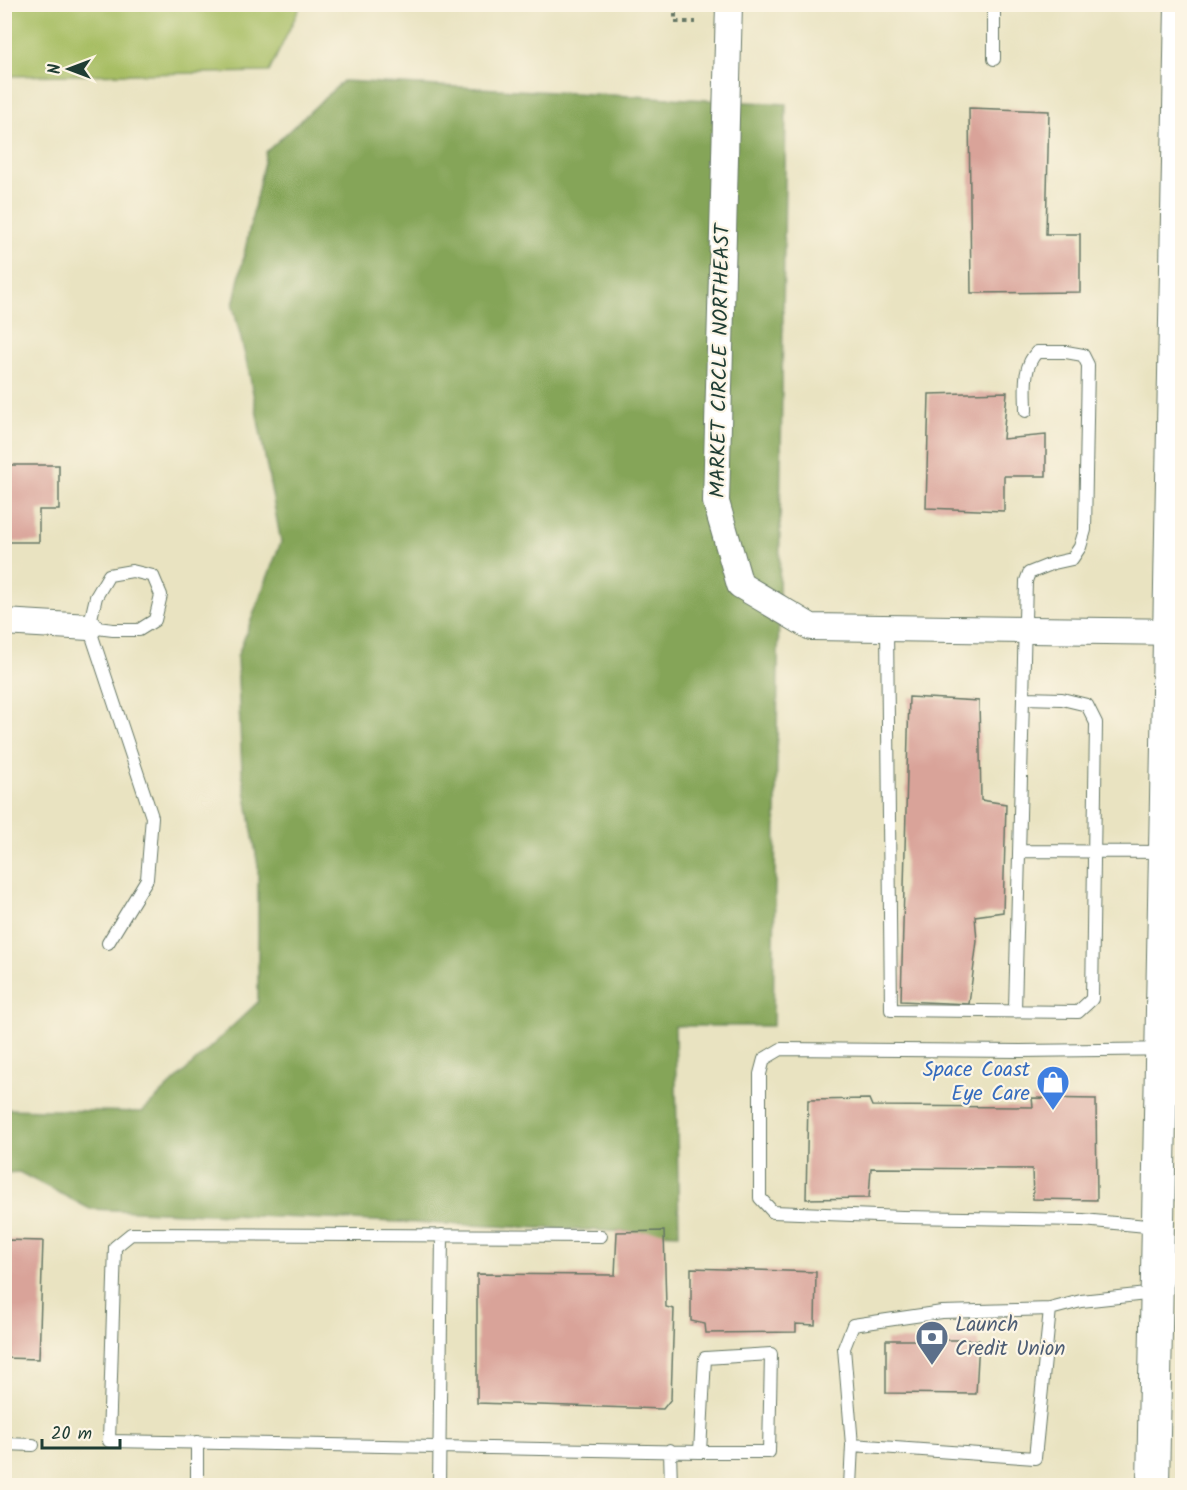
<svg xmlns="http://www.w3.org/2000/svg" width="1187" height="1490" font-family="Kalam,sans-serif">
<style>
.green{fill:#a7be63;stroke:#637e4c;stroke-width:1.5}
.forest{fill:#85a559;stroke:#527146;stroke-width:1.5}
.building{fill:#d9a399}
.lines{fill:none;stroke-linecap:round;stroke-linejoin:round}
.service-casing{stroke:#667765;stroke-width:14}
.minor-casing{stroke:#667765;stroke-width:28}
.tertiary-casing{stroke:#667765;stroke-width:34}
.path{stroke:#667765;stroke-width:4;stroke-dasharray:4.5 4.5;stroke-linecap:butt}
.service{stroke:#fff;stroke-width:12}
.minor{stroke:#fff;stroke-width:26}
.tertiary{stroke:#fff;stroke-width:32}
.labels{text-anchor:middle;dominant-baseline:central;stroke-width:4.5;stroke-linejoin:round;paint-order:stroke}
.street-label{font-size:21px;fill:#1f3d34;stroke:#fcf5e5}
.shop-label{font-size:21px;fill:#366cbe;stroke:#fcf5e5;text-anchor:end}
.service-label{font-size:21px;fill:#4e5e75;stroke:#fcf5e5;text-anchor:start}
</style>
<rect width="100%" height="100%" fill="#fcf5e5"/>
<filter id="ink" filterUnits="userSpaceOnUse"><feTurbulence type="fractalNoise" baseFrequency=".0167" numOctaves="2"/><feDisplacementMap in="SourceGraphic" scale="12" xChannelSelector="R" yChannelSelector="G"/><feConvolveMatrix kernelMatrix="1 2 1 2 8 2 1 2 1" color-interpolation-filters="sRGB"/></filter>
<filter id="wash" filterUnits="userSpaceOnUse"><feTurbulence type="fractalNoise" baseFrequency=".008" numOctaves="4" result="noise"/><feDisplacementMap in="SourceGraphic" scale="24" xChannelSelector="R" yChannelSelector="G"/><feGaussianBlur stdDeviation="1.35" result="paint"/><feColorMatrix in="noise" values="0 0 0 0 0 0 0 0 0 0 0 0 0 0 0 0 0 1.4 0 .05"/><feComposite in="paint" operator="in"/></filter>
<g filter="url(#wash)">
<rect width="100%" height="100%" fill="#e9e3c1"/>
<path class="green" d="M4,5l1,-1 296,1 -32,67 -264,4z"/>
<path class="forest" d="M343,81l443,23 -13,922h-98l4,208 -589,-25 -71,-37 -14,1v-64l137,3 116,-110v-136l-16,-94 -5,-115 44,-115 -32,-170 -16,-66 33,-154z"/>
<g id="blocks">
<path class="building" d="M969,108l80,3 -3,123h34v58l-109,1z
M1007,392l-4,47 43,-4v41h-42v35l-78,-3 3,-114z
M4,465h55v45h-20v32h-35z
M909,697l70,4 2,99 25,4 -3,108 -28,4 2,25 -8,63 -68,-3z
M1032,1098l64,1 1,101 -64,-1 -1,-30 -161,-1 -2,30 -63,1 2,-99 61,-1 3,7 161,1z
M664,1231l2,76 8,2 -3,90 -8,10 -186,-6v-129l138,1 2,-43z
M4,1240l39,1 -4,118 -35,-1z
M691,1268l125,4 -1,53 -19,-1v8l-90,1 -1,-9 -14,-3z
M886,1340h93l-3,54 -90,-1z"/>
</g>
</g>
<g filter="url(#ink)">
<use href="#blocks" fill-opacity="0" stroke="#667765" stroke-width="1.5"/>
<g class="lines">
<defs>
<path id="service" d="M994,59v-55
M89,627l24,3h26l16,-10 6,-25 -8,-19 -21,-5 -23,4 -13,22 -7,30 63,190 -5,62 -39,64
M887,628l4,382 187,2 14,-13 4,-276 -9,-18 -25,-6 -38,-1
M1019,851l146,1
M1015,1010l11,-429 3,-8 25,-10 18,-4 8,-12 5,-17 3,-165 -5,-10 -17,-3h-29c-15,15 -11,39 -11,59
M1157,1227l-74,-7 -180,-3 -130,-5 -13,-14v-124l4,-15 17,-10 239,2 162,-2
M601,1236l-470,-2 -16,13 -6,194 591,11h69l2,-98 -66,4 -5,94
M197,1442v44
M4,1444l29,1
M852,1445l-8,-97 9,-23 89,-13 108,-3
M670,1450l1,36
M439,1486l3,-251
M850,1486l2,-41 183,13 15,-149 31,-8 75,-8"/>
<path id="minor" d="M729,4l-13,498 24,83 71,42 371,5
M4,622l85,5"/>
<path id="tertiary" d="M1153,1486l28,-1482"/>
</defs>
<use href="#service" class="service-casing"/>
<use href="#minor" class="minor-casing"/>
<use href="#tertiary" class="tertiary-casing"/>
<path class="path" d="M675,4v18h21"/>
<use href="#service" class="service"/>
<use href="#minor" class="minor"/>
<use href="#tertiary" class="tertiary"/>
</g>
</g>
<defs>
<symbol id="shop-pin" viewBox="-11 -11 22 30"><path d="M0 17L-7.5 6A9.5 9.5 0 1 1 7.5 6Z" fill="#3f7fe0" stroke="#fcf5e5"/><path d="M-5-2.5h2.3a2.7 3.5 0 0 1 5.4 0H5L5.5 6h-11ZM-1.5-2.5h3a1.5 2.3 0 0 0-3 0Z" fill="#fff"/></symbol>
<symbol id="bank-pin" viewBox="-11 -11 22 30"><path d="M0 17L-7.5 6A9.5 9.5 0 1 1 7.5 6Z" fill="#5c6f8a" stroke="#fcf5e5"/><path d="M-6-4H6V4H-6ZM0-2.3a2.3 2.3 0 1 0 0 4.6a2.3 2.3 0 1 0 0-4.6Z" fill="#fff"/></symbol>
</defs>
<g fill-rule="evenodd">
<use href="#shop-pin" x="1034" y="1063" width="38" height="52"/>
<use href="#bank-pin" x="913" y="1318" width="38" height="52"/>
</g>
<g class="labels">
<g class="street-label">
<text transform="translate(721 361) rotate(-89)">MARKET CIRCLE NORTHEAST</text>
</g>
<g class="shop-label">
<text x="1030" y="1070">Space Coast<tspan x="1030" dy="24">Eye Care</tspan></text>
</g>
<g class="service-label">
<text x="955" y="1325">Launch<tspan x="955" dy="24">Credit Union</tspan></text>
</g>
</g>
<rect width="1187" height="1490" fill="none" stroke="#fcf5e5" stroke-width="24"/>
<g transform="translate(69 69) rotate(270)" stroke="#fcf5e5" stroke-width="4.5" paint-order="stroke">
<path d="M0-4.5L10 22L0 15L-10 22Z" fill="#1f3d34"/>
<text y="-9" font-size="16" font-weight="bold" text-anchor="middle" fill="#1f3d34">N</text>
</g>
<path d="M42 1439v9h78v-9" fill="none" stroke="#1f3d34" stroke-width="3"/>
<text x="51" y="1439" font-size="18" fill="#1f3d34" stroke="#fcf5e5" stroke-width="4.5" paint-order="stroke">20 m</text>
</svg>
